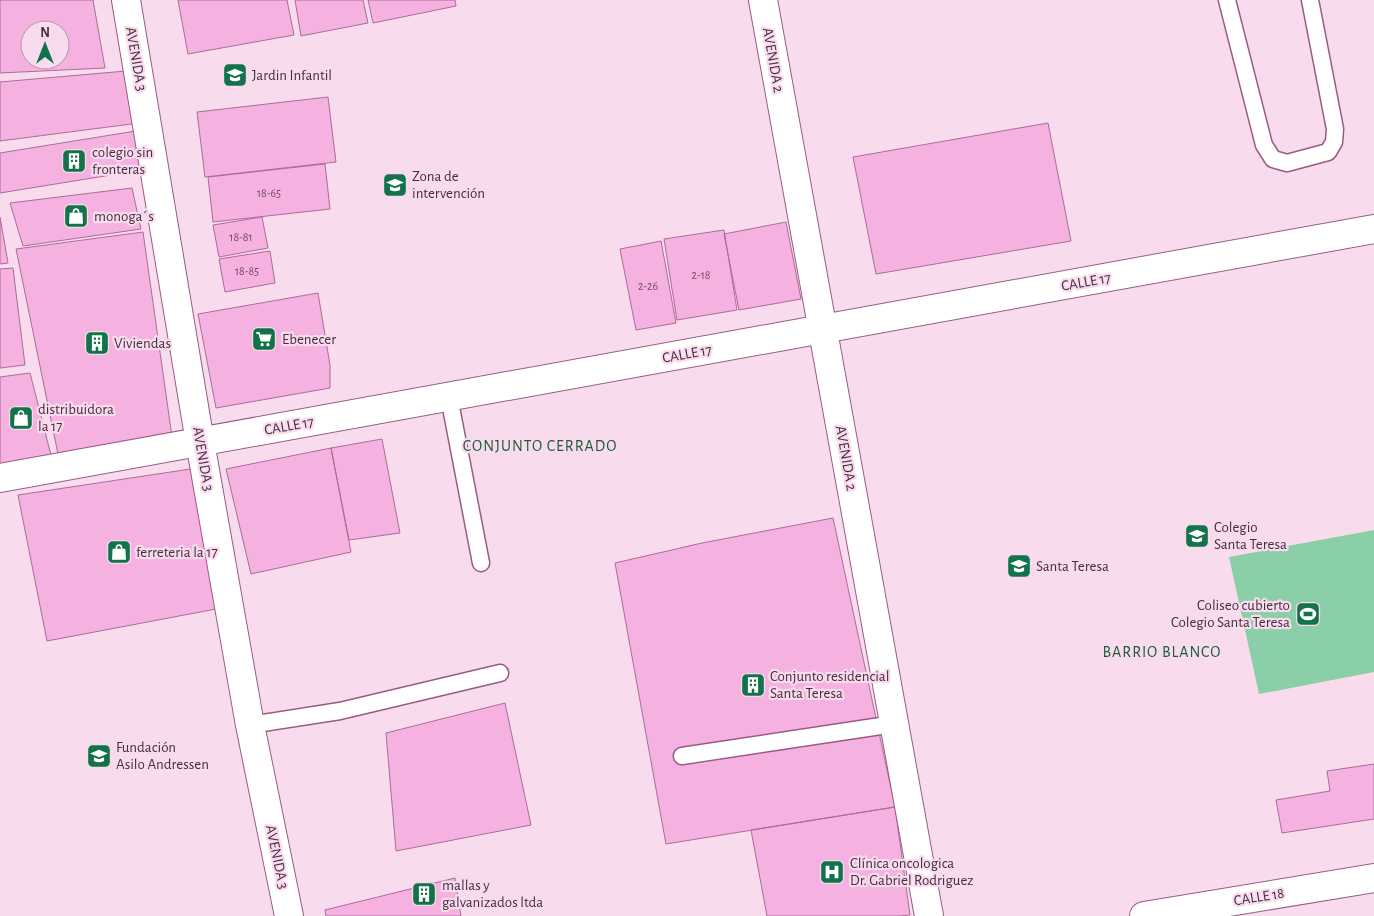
<svg xmlns="http://www.w3.org/2000/svg" width="1374" height="916" font-family="'Alegreya Sans',sans-serif">
<style>
.green{fill:#8bcfa8}
.building{fill:#f5b1df;stroke:#ab6c98;fill-rule:evenodd}
.lines{fill:none;stroke-linecap:round;stroke-linejoin:round}
.service-casing{stroke:#995b86;stroke-width:19}
.minor-casing{stroke:#995b86;stroke-width:30}
.service{stroke:#fff;stroke-width:16}
.minor{stroke:#fff;stroke-width:28}
.labels{text-anchor:middle;dominant-baseline:central;stroke-width:4.5;stroke-linejoin:round;paint-order:stroke}
.number-label{font-size:12px;fill:#724d67}
.street-label{font-size:15px;fill:#472c3f;stroke:#f8dcee}
.poi-label{font-size:15px;fill:#472c3f;stroke:#f8dcee;text-anchor:start}
.neighbourhood-label{font-size:16px;letter-spacing:1px;fill:#1f5b3e;stroke:#f8dcee}
</style>
<rect width="100%" height="100%" fill="#f8dcee"/>
<path class="green" d="M1374,530v142l-115,22 -30,-137z"/>
<path class="building" d="M0,0h93l12,68 -105,5zM30,30h30v30h-30z
M178,0h109l7,35 -106,19z
M295,0h68l5,23 -67,13z
M368,0h87l1,6 -83,17z
M126,71l13,52 -139,18v-59z
M328,97l8,65 -131,15 -8,-65z
M1048,123l23,118 -195,33 -23,-117z
M142,130l6,39 -148,24v-40z
M325,164l5,45 -117,13 -5,-45z
M132,188l9,41 -118,17 -13,-43z
M0,217l8,46 -8,1z
M262,217l6,31 -49,9 -6,-32z
M786,222l15,77 -62,11 -15,-76z
M724,230l13,80 -60,10 -13,-81z
M143,232l29,205 -113,22 -43,-210z
M661,241l15,82 -40,7 -16,-81z
M270,251l5,32 -50,9 -6,-33z
M13,268l12,97 -25,3v-99z
M318,293l12,72v23l-114,20 -18,-94z
M30,373l22,86 -52,10v-92z
M382,439l18,94 -51,7 -18,-92z
M331,448l20,104 -100,22 -25,-105z
M197,468l19,141 -169,32 -29,-146z
M833,518l62,289 -229,37 -51,-281 87,-20z
M505,703l26,122 -135,26 -10,-118z
M1374,764v55l-92,14 -6,-33 54,-9 -3,-20z
M895,807l15,108 -9,1h-134l-16,-86z
M455,878l6,38h-135l-1,-6z"/>
<g class="lines">
<defs>
<path id="service" d="M1227,0l37,145 9,14 14,4 41,-11 6,-10 1,-13 -25,-129
M449,397l32,166
M250,725l90,-14 160,-38
M682,756l212,-32"/>
<path id="minor" d="M126,0l74,442 50,283 39,191
M763,0l166,916
M0,478l1374,-249
M1144,916l230,-38"/>
</defs>
<use href="#service" class="service-casing"/>
<use href="#minor" class="minor-casing"/>
<use href="#service" class="service"/>
<use href="#minor" class="minor"/>
</g>
<defs>
<symbol id="school-square" viewBox="-11 -11 22 22"><rect x="-9" y="-9" width="18" height="18" rx="4" fill="#12734a" stroke="#f8dcee"/><path d="M0-5L7-2L0 1L-7-2ZM-4 1L0 2.5L4 1V4Q0 6-4 4Z" fill="#fff"/></symbol>
<symbol id="building-square" viewBox="-11 -11 22 22"><rect x="-9" y="-9" width="18" height="18" rx="4" fill="#12734a" stroke="#f8dcee"/><path d="M-4-6H4V6H1V3H-1V6H-4ZM-2.5-4.3h1.7v1.8h-1.7ZM.8-4.3h1.7v1.8H.8ZM-2.5-1h1.7V.8h-1.7ZM.8-1h1.7V.8H.8Z" fill="#fff"/></symbol>
<symbol id="shop-square" viewBox="-11 -11 22 22"><rect x="-9" y="-9" width="18" height="18" rx="4" fill="#12734a" stroke="#f8dcee"/><path d="M-5-2.5h2.3a2.7 3.5 0 0 1 5.4 0H5L5.5 6h-11ZM-1.5-2.5h3a1.5 2.3 0 0 0-3 0Z" fill="#fff"/></symbol>
<symbol id="supermarket-square" viewBox="-11 -11 22 22"><rect x="-9" y="-9" width="18" height="18" rx="4" fill="#12734a" stroke="#f8dcee"/><path d="M-6-5.5h2.5l.6 2H6L4.5 2H-2.5L-4.4-4H-6ZM-1.5 3.2a1.3 1.3 0 1 0 .1 0ZM3 3.2a1.3 1.3 0 1 0 .1 0Z" fill="#fff"/></symbol>
<symbol id="stadium-square" viewBox="-11 -11 22 22"><rect x="-9" y="-9" width="18" height="18" rx="4" fill="#12734a" stroke="#f8dcee"/><path d="M0-5a6.5 5 0 1 0 0 10a6.5 5 0 1 0 0-10ZM-3.5-1.8h7v3.6h-7Z" fill="#fff"/></symbol>
<symbol id="hospital-square" viewBox="-11 -11 22 22"><rect x="-9" y="-9" width="18" height="18" rx="4" fill="#12734a" stroke="#f8dcee"/><path d="M-5-5h3v3.5h4V-5h3V5h-3V1.5h-4V5h-3Z" fill="#fff"/></symbol>
</defs>
<g fill-rule="evenodd">
<use href="#school-square" x="221" y="61" width="28" height="28"/>
<use href="#building-square" x="60" y="147" width="28" height="28"/>
<use href="#school-square" x="381" y="171" width="28" height="28"/>
<use href="#shop-square" x="62" y="202" width="28" height="28"/>
<use href="#supermarket-square" x="250" y="325" width="28" height="28"/>
<use href="#building-square" x="83" y="329" width="28" height="28"/>
<use href="#shop-square" x="7" y="404" width="28" height="28"/>
<use href="#school-square" x="1183" y="522" width="28" height="28"/>
<use href="#shop-square" x="105" y="538" width="28" height="28"/>
<use href="#school-square" x="1005" y="552" width="28" height="28"/>
<use href="#stadium-square" x="1294" y="600" width="28" height="28"/>
<use href="#building-square" x="739" y="671" width="28" height="28"/>
<use href="#school-square" x="85" y="742" width="28" height="28"/>
<use href="#hospital-square" x="818" y="858" width="28" height="28"/>
<use href="#building-square" x="410" y="880" width="28" height="28"/>
</g>
<g class="labels">
<g class="number-label">
<text x="269" y="193">18-65</text>
<text x="241" y="237">18-81</text>
<text x="247" y="271">18-85</text>
<text x="701" y="275">2-18</text>
<text x="648" y="286">2-26</text>
</g>
<g class="street-label">
<text transform="translate(136 59) rotate(80)">AVENIDA 3</text>
<text transform="translate(773 60) rotate(80)">AVENIDA 2</text>
<text transform="translate(1086 282) rotate(-10)">CALLE 17</text>
<text transform="translate(687 354) rotate(-10)">CALLE 17</text>
<text transform="translate(289 426) rotate(-10)">CALLE 17</text>
<text transform="translate(846 458) rotate(80)">AVENIDA 2</text>
<text transform="translate(203 459) rotate(80)">AVENIDA 3</text>
<text transform="translate(277 857) rotate(78)">AVENIDA 3</text>
<text transform="translate(1259 897) rotate(-9)">CALLE 18</text>
</g>
<g class="poi-label">
<text x="252" y="75">Jardin Infantil</text>
<text x="92" y="152">colegio sin<tspan x="92" dy="17">fronteras</tspan></text>
<text x="412" y="176">Zona de<tspan x="412" dy="17">intervención</tspan></text>
<text x="94" y="216">monoga´s</text>
<text x="282" y="339">Ebenecer</text>
<text x="114" y="343">Viviendas</text>
<text x="38" y="409">distribuidora<tspan x="38" dy="17">la 17</tspan></text>
<text x="1214" y="527">Colegio<tspan x="1214" dy="17">Santa Teresa</tspan></text>
<text x="136" y="552">ferreteria la 17</text>
<text x="1036" y="566">Santa Teresa</text>
<text x="1290" y="605" text-anchor="end">Coliseo cubierto<tspan x="1290" dy="17">Colegio Santa Teresa</tspan></text>
<text x="770" y="676">Conjunto residencial<tspan x="770" dy="17">Santa Teresa</tspan></text>
<text x="116" y="747">Fundación<tspan x="116" dy="17">Asilo Andressen</tspan></text>
<text x="850" y="863">Clínica oncologica<tspan x="850" dy="17">Dr. Gabriel Rodriguez</tspan></text>
<text x="442" y="885">mallas y<tspan x="442" dy="17">galvanizados ltda</tspan></text>
</g>
<g class="neighbourhood-label">
<text x="540" y="446">CONJUNTO CERRADO</text>
<text x="1162" y="652">BARRIO BLANCO</text>
</g>
</g>
<g transform="translate(45 45)"><circle r="24" fill="#f8dcee" stroke="#b196a8"/>
<path d="M0-4L9 19L0 12L-9 19Z" fill="#12734a"/>
<text y="-8" font-size="14" font-weight="bold" text-anchor="middle" fill="#472c3f">N</text>
</g>
</svg>
